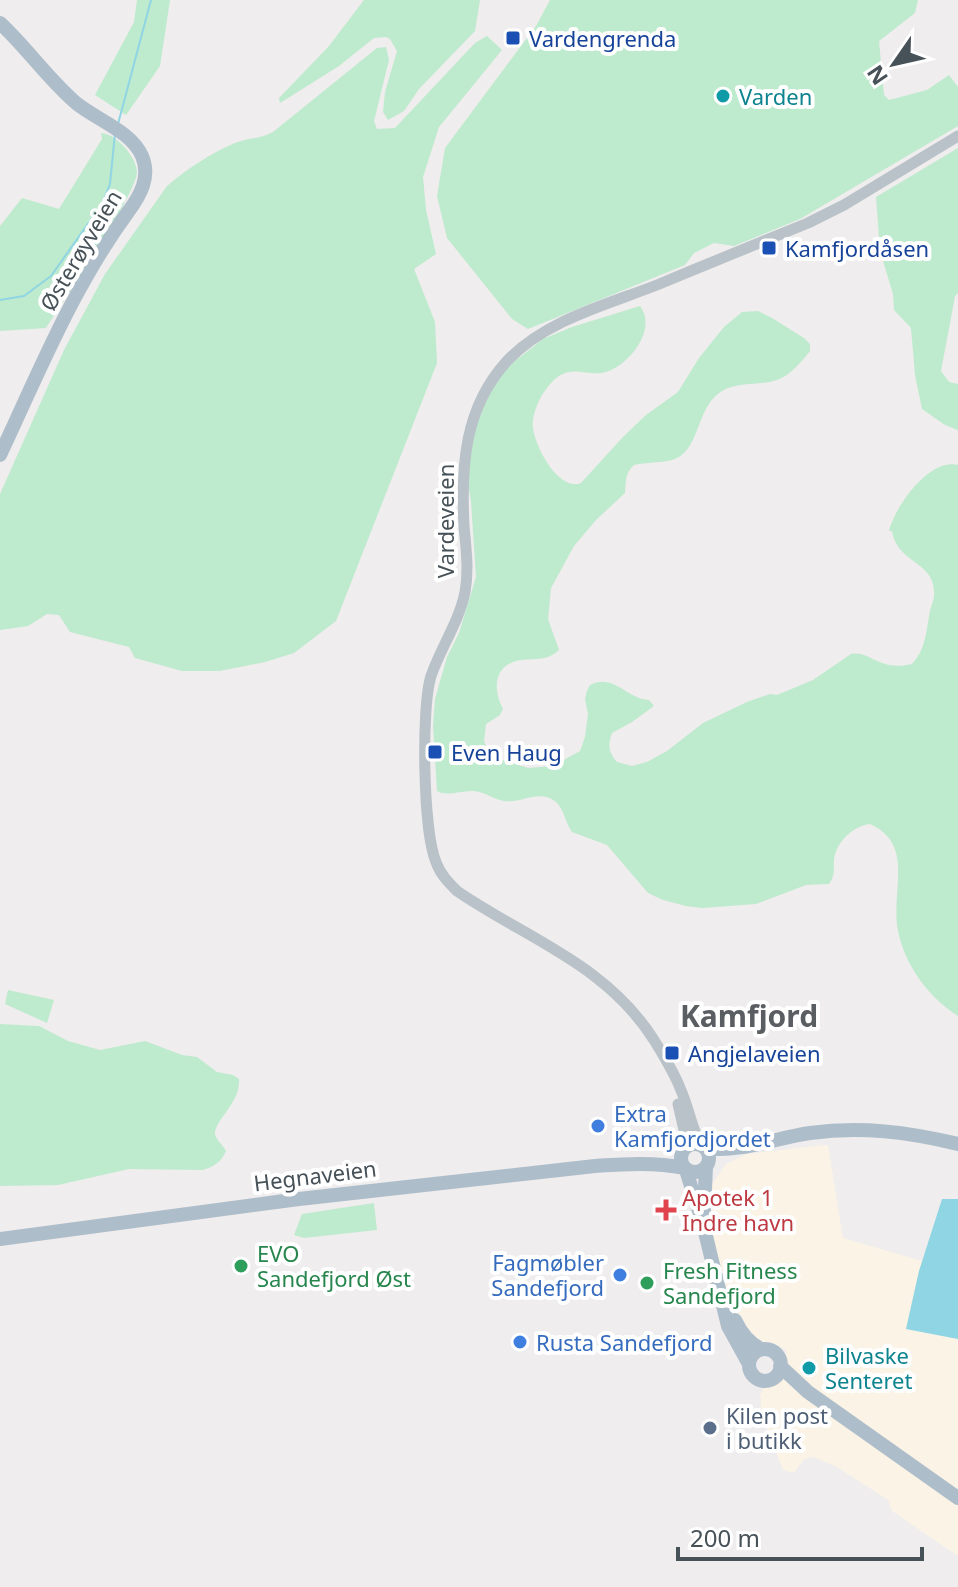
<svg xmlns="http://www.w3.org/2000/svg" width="958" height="1587" font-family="'Noto Sans',sans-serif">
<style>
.commercial{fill:#faf3e6}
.green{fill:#beeace}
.water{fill:#8fd5e3}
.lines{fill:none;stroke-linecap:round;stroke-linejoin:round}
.stream{stroke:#8fd5e3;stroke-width:2}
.minor{stroke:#b9c2c8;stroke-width:11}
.major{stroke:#aebdca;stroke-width:14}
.transit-dot{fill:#1a4fb4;stroke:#fff;stroke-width:3}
.culture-dot{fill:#0f9aa8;stroke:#fff;stroke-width:3}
.shop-dot{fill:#3f7fe0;stroke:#fff;stroke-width:3}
.health-dot{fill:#e0444e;stroke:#fff;stroke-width:3}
.leisure-dot{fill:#2e9e5b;stroke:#fff;stroke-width:3}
.service-dot{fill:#5c6f8a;stroke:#fff;stroke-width:3}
.labels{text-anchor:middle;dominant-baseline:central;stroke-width:8;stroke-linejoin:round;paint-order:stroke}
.transit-label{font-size:22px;fill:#164399;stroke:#fff;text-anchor:start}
.culture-label{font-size:22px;fill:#0d838f;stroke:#fff;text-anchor:start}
.street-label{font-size:22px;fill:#475158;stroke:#fff}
.shop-label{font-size:22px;fill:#366cbe;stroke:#fff;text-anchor:start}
.health-label{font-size:22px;fill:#be3a42;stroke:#fff;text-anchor:start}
.leisure-label{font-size:22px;fill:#27864d;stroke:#fff;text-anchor:start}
.service-label{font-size:22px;fill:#4e5e75;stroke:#fff;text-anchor:start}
.district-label{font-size:30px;font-weight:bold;fill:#5a5d61;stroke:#fff}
</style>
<rect width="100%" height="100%" fill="#efeded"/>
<path class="commercial" d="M823,1145h5l15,93 79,23 -16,68 52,10v217l-66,-45 -4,-11 -51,-33 -23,-10 -10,2 -10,14 -11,-3 -21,-54 -2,-21 3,-6 10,-4 13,-17v-18l-15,-8 -7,4 -23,-21 -24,-62 -9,-73 18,-26 20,-10z"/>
<path class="green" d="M137,0h33l-10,66 -34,49 -31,-20 39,-73z
M364,0h116l-5,31 -56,58 -15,22 -16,9 -5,-8 2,-20 12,-41 -7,-12 -4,-2 -12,1 -35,28 -59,37 -1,-5 50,-52z
M550,0h368l-3,13 -36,28 5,54 5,5 38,-10 22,-15 9,12v39l-158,93 -66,27 -20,-3 -20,10 -9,12 -157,64 -16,-10 -65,-81 -10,-42 8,-48 91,-122z
M487,36l15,14 -63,77 -16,50 3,33 10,44 -22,15 21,53 2,41 -101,258 -42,32 -29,9 -45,9h-38l-47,-13 -6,-11 -59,-15 -11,-17 -12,-1 -19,12 -28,4v-136l64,-144 41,-76 62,-88c20,-17 44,-33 68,-43 13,-5 25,-4 38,-11l104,-84 9,-1 3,13 -15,61 3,8 18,-1 80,-85z
M101,133c15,1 35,23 36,39 0,21 -75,131 -91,156l-46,3v-105l22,-28 37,11 43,-70z
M958,148v145l-3,3 -14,75 8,11 9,2v46l-13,-5 -23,-16 -7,-34 -4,-47 -17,-18 -1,-16 -13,-43 -4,-54z
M640,306c17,23 -9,56 -31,65 -23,9 -40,-13 -62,17 -8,9 -16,29 -14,40 2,19 26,64 48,55l42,-46 23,-22 32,-23 21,-34 25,-31 18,-15 16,-1 14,7 32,20 6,6v7c-9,11 -19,24 -33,29 -17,6 -38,1 -55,11 -27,16 -21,61 -50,69 -12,3 -25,2 -38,5 -9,8 -8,16 -9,28l-29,27 -22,26 -23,42 -3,31 11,31c-14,13 -27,7 -43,11 -24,7 -22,31 -13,48l-3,6 -14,9 -2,17 6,15 38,12 25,-2 27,-15 5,-14 3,-23 -3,-15 2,-8 3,-6c24,-12 36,14 59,15l5,6 -22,16 -20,11c-4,12 -4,19 5,29l15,4 15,-4 20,-11 36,-28 44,-21 23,-8 7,1 36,-15 38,-26c19,-4 28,18 61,10 13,-14 14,-30 17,-48 1,-9 6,-16 5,-25 -1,-30 -37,-28 -42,-60h-3c6,-25 41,-74 69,-66v551c-30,-19 -53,-51 -60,-85 -8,-40 18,-86 -28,-107 -17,2 -33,17 -36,35 -1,10 2,15 -5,25l-23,1 -50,19 -54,4 -16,-2 -23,-6 -15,-7 -41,-48 -35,-13c-6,-8 -8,-21 -14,-28 -16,-17 -36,0 -54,-3 -11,-2 -19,-9 -30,-10 -13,-1 -26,6 -37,0l-4,-65 2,-27 12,-42 12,-24 17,-56 -5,-76 -4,-23 3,-34 22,-60 9,-12 42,-33 29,-12z
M8,990l46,10 -7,23 -42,-19z
M0,1024l39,2 29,15 32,9 45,-9 37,14 15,2 20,15 16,3 6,4c2,23 -25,42 -24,55 1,6 8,11 11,17 -4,10 -13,17 -24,19l-73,-1 -71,16 -58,1z
M374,1203l3,27 -73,8 -10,-3 8,-21z"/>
<path class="water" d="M942,1199h16v140l-52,-10 13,-58z"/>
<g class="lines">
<path class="stream" d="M118,124l33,-124
M0,300l24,-4 27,-20 51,-72 8,-20 5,-51"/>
<path class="minor" d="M678,1104l6,26 -1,20
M701,1145c-10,-18 -12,-38 -21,-57 -6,-16 -17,-33 -26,-48 -48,-76 -127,-101 -197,-149 -9,-9 -17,-17 -21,-29 -13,-31 -15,-154 -5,-186 10,-29 28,-54 34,-84 4,-22 1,-44 -1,-66 -3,-60 0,-118 43,-165 39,-41 99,-56 150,-76 50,-21 100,-41 151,-62l36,-18 114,-69"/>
<path class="major" d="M0,23c27,25 48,56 76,80 21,17 55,28 66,53 9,21 -2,40 -14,56 -55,75 -89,160 -128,243
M681 1158a14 14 0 1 1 28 0a14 14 0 1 1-28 0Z
M705,1148c35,5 70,-10 105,-15 51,-7 98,-1 148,11
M686,1170l18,58 24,98 21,38
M704,1211l2,-44
M0,1239l299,-40 296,-33c31,-2 59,-4 89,2
M735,1320c6,13 14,23 26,29
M749 1365a16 16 0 1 1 32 0a16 16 0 1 1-32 0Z
M780,1366l28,26 150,106"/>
</g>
<g class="transit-dot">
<rect x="505" y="30" width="16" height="16" rx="4"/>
<rect x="761" y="240" width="16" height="16" rx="4"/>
<rect x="427" y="744" width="16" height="16" rx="4"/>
<rect x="664" y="1045" width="16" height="16" rx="4"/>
</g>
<g class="culture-dot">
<circle cx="723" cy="96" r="8"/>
<circle cx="809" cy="1368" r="8"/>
</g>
<g class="shop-dot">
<circle cx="598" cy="1126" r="8"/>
<circle cx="620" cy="1275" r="8"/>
<circle cx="520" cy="1342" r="8"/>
</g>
<path class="health-dot" d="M662 1198h8v8h8v8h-8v8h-8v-8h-8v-8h8z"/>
<g class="leisure-dot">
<circle cx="241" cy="1266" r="8"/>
<circle cx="647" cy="1283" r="8"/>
</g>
<circle class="service-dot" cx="710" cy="1428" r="8"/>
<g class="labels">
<g class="transit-label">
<text x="529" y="38">Vardengrenda</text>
<text x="785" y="248">Kamfjordåsen</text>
<text x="451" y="752">Even Haug</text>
<text x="688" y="1053">Angjelaveien</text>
</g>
<g class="culture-label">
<text x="739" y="96">Varden</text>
<text x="825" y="1355">Bilvaske<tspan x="825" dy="25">Senteret</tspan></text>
</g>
<g class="street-label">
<text transform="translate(80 250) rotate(-59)">Østerøyveien</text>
<text transform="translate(445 521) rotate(-90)">Vardeveien</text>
<text transform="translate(315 1175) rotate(-7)">Hegnaveien</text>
</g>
<g class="shop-label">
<text x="614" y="1113">Extra<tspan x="614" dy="25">Kamfjordjordet</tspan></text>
<text x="604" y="1262" text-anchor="end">Fagmøbler<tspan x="604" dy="25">Sandefjord</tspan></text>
<text x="536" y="1342">Rusta Sandefjord</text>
</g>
<g class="health-label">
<text x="682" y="1197">Apotek 1<tspan x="682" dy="25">Indre havn</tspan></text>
</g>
<g class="leisure-label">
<text x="257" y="1253">EVO<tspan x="257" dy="25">Sandefjord Øst</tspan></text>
<text x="663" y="1270">Fresh Fitness<tspan x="663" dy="25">Sandefjord</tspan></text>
</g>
<g class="service-label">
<text x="726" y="1415">Kilen post<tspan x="726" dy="25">i butikk</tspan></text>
</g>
<g class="district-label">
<text x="749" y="1015">Kamfjord</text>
</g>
</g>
<g transform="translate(894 64) rotate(236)" stroke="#ffffff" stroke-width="6" paint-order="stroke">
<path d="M0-6L14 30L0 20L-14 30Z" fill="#475158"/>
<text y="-12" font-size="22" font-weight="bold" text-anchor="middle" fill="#475158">N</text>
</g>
<path d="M678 1547v12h244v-12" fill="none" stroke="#475158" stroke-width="4"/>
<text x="690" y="1547" font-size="24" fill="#475158" stroke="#ffffff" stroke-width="6" paint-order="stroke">200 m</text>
</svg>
